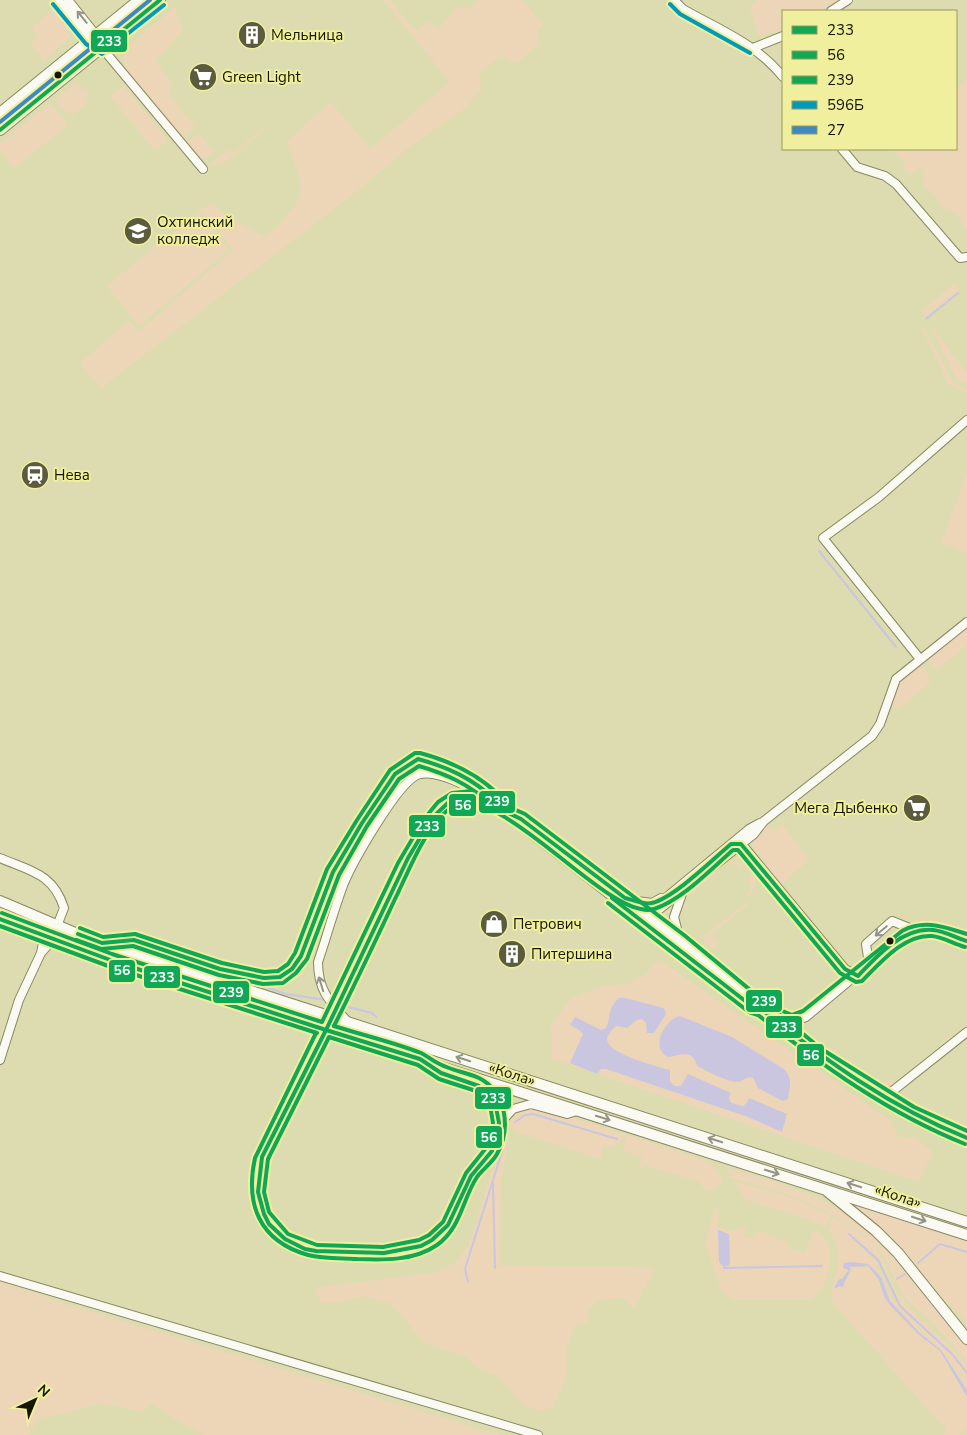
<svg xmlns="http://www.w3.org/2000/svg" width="967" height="1435" font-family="'Nunito Sans',sans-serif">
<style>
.green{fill:#ecd6b7}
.water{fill:#cac6e0}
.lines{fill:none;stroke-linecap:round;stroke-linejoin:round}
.stream{stroke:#cac6e0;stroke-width:2}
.minor-casing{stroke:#898862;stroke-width:10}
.major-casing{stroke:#898862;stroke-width:12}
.minor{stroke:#fafaf3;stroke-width:8}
.major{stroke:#fafaf3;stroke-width:10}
.minor-bridge-casing{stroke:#898862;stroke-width:10;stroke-linecap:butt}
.minor-bridge{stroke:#fafaf3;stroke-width:8}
.bus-1-casing{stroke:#efef9d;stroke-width:8}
.bus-2-casing{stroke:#efef9d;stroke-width:8}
.bus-3-casing{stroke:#efef9d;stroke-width:8}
.bus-4-casing{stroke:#efef9d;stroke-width:8}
.bus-5-casing{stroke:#efef9d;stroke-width:8}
.bus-1{stroke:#10a855;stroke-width:4}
.bus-2{stroke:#10a855;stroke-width:4}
.bus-3{stroke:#10a855;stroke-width:4}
.bus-4{stroke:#029ab9;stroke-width:4}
.bus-5{stroke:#3d8ac2;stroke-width:4}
.oneway{stroke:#939386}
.bus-dot{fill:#161600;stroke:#efef9d;stroke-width:2}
.labels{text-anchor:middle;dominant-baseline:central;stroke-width:4;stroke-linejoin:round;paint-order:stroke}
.poi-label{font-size:15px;fill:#161600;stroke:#efef9d;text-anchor:start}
.street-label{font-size:15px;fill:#161600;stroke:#efef9d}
.line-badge{stroke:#efef9d;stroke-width:2}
.badge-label{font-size:14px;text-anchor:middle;font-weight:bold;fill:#fff}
</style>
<rect width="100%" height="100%" fill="#dcdcb0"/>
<path class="green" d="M383,0h7l26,31 12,-10 11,8 17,-21 16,-1 6,-7h44l21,25 -6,6 3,13 -24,19 -15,-7 -21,16 1,17 -16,19 -57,40 -47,40 -260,200 -21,-25 49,-42 10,10 95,-81 -34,-41 14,-6 11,13 41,21c40,-38 43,-43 20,-95l45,-40 39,47 80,-67z
M758,0h80l-19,11h-36v18l-25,7 -8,-29z
M175,7l8,24 -28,30 17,23 -3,11 26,32 -14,12 -55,-66 -4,-22z
M55,9l14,18 1,10 -26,23 -14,-17 8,-7 -6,-8z
M967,79v151l-12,-18 -15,-6 -4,-10 -12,-9 -1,-18 -5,-2 -5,7 -8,-2 -1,-11 -13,-12h65v-60z
M77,82l7,9 5,-4 -2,16 -14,12 -9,-4 -9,-11z
M123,86l45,54 -13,11 -45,-55z
M50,103l18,22 -54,43 -14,-18v-7z
M262,129l1,2 -39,32 -17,4 22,-18 4,4z
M199,133l15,19 -14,9 -15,-17z
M198,212l31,38 -90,76 -32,-40z
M954,284l6,5 -27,22 -10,5 -1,-6z
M930,325l37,47v11l-10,-3z
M924,328l29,54 14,8v2l-18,-7 -27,-56z
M967,474v79l-26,-11z
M967,627v18l-27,22 -6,1 -5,-6 3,-6z
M915,667l10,2 5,10v4l-31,25h-4l-4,-6 11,-23z
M782,824l27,36 -28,24 -29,-39 3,-7 10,-11 11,3z
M735,860c18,4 28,22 13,36l-2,-2 6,-5 -4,-11 3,-4 -7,-8 -4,3 -3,-5 -3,2 -4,-4 -46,37 3,5 -7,11h-3l5,-16 4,-5 37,-30z
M747,902l2,2 -38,31 6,8 -1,5h-4l-8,-6v-6z
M658,959l233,162 7,16h17l18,15 -14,30 -367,-123 -1,-34 20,-27 28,-11 28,-3 19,-10z
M784,1022l20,1 -3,3 15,19 5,-4 11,14 48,28 12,-4 4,4 52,-42 -3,-4 5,-1 2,4 -56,44 -14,3 -67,-41z
M535,1107l18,4 152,49 10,8 8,12 -6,8 -5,3 -9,-3 -3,-6 -56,-17 -2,5 -4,-1 4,-12 -20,-6 4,-12 -3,-2 -10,11 -9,-3 -3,12 -5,1 -82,-27 -4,-4v-7l8,-8z
M504,1139l5,3 -8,40 -1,84 143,1 12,2 -21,40 -11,-12 -26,4 -9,10v12h-9l-6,7 -7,20 1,25 -14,33 -16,3 -13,-7 -28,-29 -17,-6 -13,-12 -43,-14 -20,-27 -14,-13 -28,-7 -18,6 -22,1 -7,-15 123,-16 19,-10 13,-17 32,-104z
M729,1168c81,23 129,39 183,109l-1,9 5,-3 51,60v18l-36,-40 -28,-25 -20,-42 -22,-22 -35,-21 -44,-19 -50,-14 -5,-7z
M735,1182l47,12 49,21 -5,13 -15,-8 -66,-20z
M858,1205l109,35v80l-25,-22 -51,-62 -34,-28z
M715,1206l4,1 -2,5 3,2 -3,13 14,4 15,-5 -2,10 10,3 3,-9 32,13 -1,5 17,5 8,-24c21,12 20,28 13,49 -3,10 -6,17 -16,22h-77l-12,-10 -16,-47z
M833,1217c18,9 40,22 49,41 7,13 11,31 20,41 21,23 45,42 65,66v7l-14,-19 -52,-47 -22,-47 -30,-26 28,30 16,36 8,10 49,44 17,22v15l-26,-40 -22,-18 -29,-31 -9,-24 -13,-13 -24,-1 5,6 -14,18h7l9,-18 -2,-2 17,1 2,-2 11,14 2,8 21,30 38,33 27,46v29l-8,9h-15l2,-6 -115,-128c1,-29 18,-45 -3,-71z
M0,1281l65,23 435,131h-294l-28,-14 -28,-19 -6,10 -45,-9 -28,9 -32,6 -11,17h-28z"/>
<path class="water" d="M619,998h6l39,10 2,6 -12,19h-7l-1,-10 -4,-4 -5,1 -10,8 -11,-2c-3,3 -8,8 -9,13 0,15 51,28 63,31v12l5,4h6l7,-12 43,19 -2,5 2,5 12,3 4,-3 2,-5 38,16 -5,18 -34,-15 -142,-48h-5l-4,5 -27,-11 13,-29 -4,-4 -9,-5 5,-8 26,13 5,-2c5,-12 2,-21 13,-30z
M680,1016l52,21 52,32c9,10 6,17 4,30l-5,2 -25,-13 -5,-10c-7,-2 -8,2 -15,4 -9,1 -33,-12 -41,-16 -4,-17 -16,-11 -28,-9 -20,-7 -5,-38 11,-41z
M718,1230l11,4 1,27 -1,4 -5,2 -5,-5z
M851,1262l17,2 13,13 9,24 29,31 22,18 26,40v7l-27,-46 -22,-17 -29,-30 -5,-8 -5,-16 -11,-14 -19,1 2,2 -9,19 -2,-2 -6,3 4,-9 5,-2 6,-8 -6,-2 1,-5z"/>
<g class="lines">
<path class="stream" d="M926,319l32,-26
M819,551l77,96
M189,962l19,7
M220,972l66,22 40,6
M340,1005l32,8 4,4
M515,1122l10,-7 8,-1 84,25
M493,1183l2,85
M849,1234l29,26 22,46 52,48 15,19
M918,1263l22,-19 27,8
M724,1267v1l98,-2
M897,1279l8,-5
M468,1282l-3,-13 40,-127"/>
<defs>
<path id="minor" d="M58,0l36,42
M68,0l28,35 6,13 101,121
M674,0l9,9c35,20 74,35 100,68
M831,11l17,-11
M753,48l30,-12
M842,149l15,18 28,9 11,8 64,74 7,-1
M920,659l-97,-121 56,-41 88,-77
M731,844h10l4,4 100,121 13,7
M0,858c30,13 53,15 64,50l-7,18
M629,900l23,3 9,-5
M652,909l97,-80 11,-6
M647,919l107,-85 10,-13 108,-85 8,-12 16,-45 71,-57
M41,936l2,7 -2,10 7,-8 9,-3
M680,940l-6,-23 8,-23
M104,943l30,-3 86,29 44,9 16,-1 12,-8 9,-13 32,-84 29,-49 33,-49 23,-15 31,8 33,19 36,37 235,184 39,15 14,-5 86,-72 25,-14
M869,964l-3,-20 26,-23 25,10 15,-1 35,11
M350,978l67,-136c11,-19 30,-54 57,-45 17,5 30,17 47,22l129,98 106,85 6,8
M771,1017c59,47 124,96 196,121
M348,1022c-18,-20 -30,-31 -30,-60 9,-26 16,-53 26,-79 9,-21 55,-104 76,-109 20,-4 54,15 70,27
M0,1060l19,-60 22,-47
M310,1061l-49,99 -3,31 2,15 5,14 10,13 30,16 89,3 29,-6 21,-14 9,-11 18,-46 20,-24 11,-30 11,-12 18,-5 36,10 10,-3
M460,1078c25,9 41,18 38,48
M885,1097l82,-65
M0,1276l538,159"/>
<path id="major" d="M0,113l139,-113
M0,130l160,-130
M0,901l87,37 880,284
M0,919l78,32 889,284
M827,1191l49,40 22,22 69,86"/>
</defs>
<use href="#minor" class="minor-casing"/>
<use href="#major" class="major-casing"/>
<use href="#minor" class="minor"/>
<use href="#major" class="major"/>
<defs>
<path id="minor-bridge" d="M310,1061l40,-83"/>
</defs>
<use href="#minor-bridge" class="minor-bridge-casing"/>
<use href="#minor-bridge" class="minor-bridge"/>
<defs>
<path id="bus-1" d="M0,130l160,-130
M612,898l141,109 8,2c64,51 129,98 206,129
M0,919l113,42 213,69
M78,934l24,9 32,-3 86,29 44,9 16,-1 12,-8 9,-13 32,-84 29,-49 33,-49 23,-15c29,8 54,19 76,40
M326,1030l94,29 21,14 38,13 13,10 3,6 4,21 -7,28 -21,25 -23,49 -16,15 -11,6 -37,7 -68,-2 -11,-2 -20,-10 -16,-15 -5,-10 -6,-22 4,-35z
M326,1030l82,-172 24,-40 19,-18 8,-3 18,1 44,21 104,79c8,2 19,7 27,5 23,-6 60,-43 79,-59h10l104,125 13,7c19,-20 45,-49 75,-46 12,1 23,8 34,11"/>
<path id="bus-2" d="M608,903l141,109 9,3c65,51 130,98 207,129
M0,926l111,41 206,66
M76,940l25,9 32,-3 86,29 44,9 20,-1 13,-10 11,-14 32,-84 28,-49 32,-47 20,-13c27,8 50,18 71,38
M334,1026c21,-42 41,-84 61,-127 13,-26 30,-72 54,-90 47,-36 159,114 205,100 28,-9 57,-40 79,-59h5l102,123 16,9 6,-1c18,-18 42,-47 70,-45 11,1 22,8 33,11
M329,1037l89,28 21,14 37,12 14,14 3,18 -7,25 -20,25 -23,49 -14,13 -10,5 -36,7 -66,-2 -29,-11 -19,-22 -5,-20 4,-33z"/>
<path id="bus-3" d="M2,913l110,41 210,68 76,-159 26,-44 14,-17 14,-9 21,-2 52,23 159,121 136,113 94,59 53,24
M80,928l23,9 32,-3 87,29 42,9 14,-1 10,-7 7,-11 32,-84 30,-49 33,-50 25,-17h5c30,8 56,20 78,41
M771,1006l21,9 11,-4 99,-80c23,-12 42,-4 65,3
M316,1033l-61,125c-10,46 4,83 53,97 15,4 33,3 49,4 27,1 57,2 80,-14 24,-17 25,-45 40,-68 6,-8 15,-14 20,-23 14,-25 10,-62 -18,-76 -11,-5 -24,-7 -35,-12 -9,-3 -15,-9 -23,-13 -28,-11 -59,-18 -87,-27"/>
<path id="bus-4" d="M53,4l33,40 16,10 62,-49
M670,4l10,10 70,39"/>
<path id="bus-5" d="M0,122l150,-122"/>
</defs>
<use href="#bus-1" class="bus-1-casing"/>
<use href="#bus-2" class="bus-2-casing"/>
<use href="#bus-3" class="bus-3-casing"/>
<use href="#bus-4" class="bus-4-casing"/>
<use href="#bus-5" class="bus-5-casing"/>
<use href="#bus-1" class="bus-1"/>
<use href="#bus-2" class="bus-2"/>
<use href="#bus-3" class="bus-3"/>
<use href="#bus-4" class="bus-4"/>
<use href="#bus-5" class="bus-5"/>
</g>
<defs><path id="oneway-shaft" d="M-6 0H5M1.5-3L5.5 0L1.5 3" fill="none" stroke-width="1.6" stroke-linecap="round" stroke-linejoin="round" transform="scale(1.25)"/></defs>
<g class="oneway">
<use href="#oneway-shaft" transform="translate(82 17) rotate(-129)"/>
<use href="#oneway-shaft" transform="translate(881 931) rotate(140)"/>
<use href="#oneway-shaft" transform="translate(321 984) rotate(-107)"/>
<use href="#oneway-shaft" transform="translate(463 1059) rotate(-162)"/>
<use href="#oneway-shaft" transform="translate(603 1118) rotate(17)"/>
<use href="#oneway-shaft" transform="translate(715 1140) rotate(-162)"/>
<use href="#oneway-shaft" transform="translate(772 1172) rotate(17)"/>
<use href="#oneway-shaft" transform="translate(854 1185) rotate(-162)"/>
<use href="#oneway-shaft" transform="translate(919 1219) rotate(18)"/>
</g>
<defs>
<symbol id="building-disc" viewBox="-11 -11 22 22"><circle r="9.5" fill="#5b5b3e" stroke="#efef9d"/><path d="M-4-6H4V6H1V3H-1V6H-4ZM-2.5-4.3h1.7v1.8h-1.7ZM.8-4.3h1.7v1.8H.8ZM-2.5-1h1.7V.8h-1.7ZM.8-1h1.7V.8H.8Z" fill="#fff"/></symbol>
<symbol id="supermarket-disc" viewBox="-11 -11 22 22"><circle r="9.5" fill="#5b5b3e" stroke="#efef9d"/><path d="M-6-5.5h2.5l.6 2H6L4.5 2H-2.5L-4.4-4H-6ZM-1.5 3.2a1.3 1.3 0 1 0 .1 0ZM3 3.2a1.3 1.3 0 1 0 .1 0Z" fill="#fff"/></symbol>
<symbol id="university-disc" viewBox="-11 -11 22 22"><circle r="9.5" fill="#5b5b3e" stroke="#efef9d"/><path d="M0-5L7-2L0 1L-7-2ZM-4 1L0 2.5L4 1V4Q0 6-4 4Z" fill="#fff"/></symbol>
<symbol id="station-disc" viewBox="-11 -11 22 22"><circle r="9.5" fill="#5b5b3e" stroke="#efef9d"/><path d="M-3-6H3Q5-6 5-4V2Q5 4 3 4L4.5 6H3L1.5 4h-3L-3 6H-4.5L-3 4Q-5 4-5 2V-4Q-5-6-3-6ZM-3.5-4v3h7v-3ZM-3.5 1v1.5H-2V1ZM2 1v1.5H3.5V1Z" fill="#fff"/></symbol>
<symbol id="shop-disc" viewBox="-11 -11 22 22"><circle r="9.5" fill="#5b5b3e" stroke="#efef9d"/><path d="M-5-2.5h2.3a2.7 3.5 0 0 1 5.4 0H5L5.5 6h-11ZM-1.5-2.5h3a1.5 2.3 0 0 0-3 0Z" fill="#fff"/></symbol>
</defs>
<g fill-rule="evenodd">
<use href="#building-disc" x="236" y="19" width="32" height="32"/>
<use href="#supermarket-disc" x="187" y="61" width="32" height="32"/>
<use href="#university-disc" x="122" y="215" width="32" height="32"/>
<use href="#station-disc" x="19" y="459" width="32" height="32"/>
<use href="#supermarket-disc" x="901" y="792" width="32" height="32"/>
<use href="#shop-disc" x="478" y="908" width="32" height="32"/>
<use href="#building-disc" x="496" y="938" width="32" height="32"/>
</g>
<g class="bus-dot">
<circle cx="58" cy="75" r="4.5"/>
<circle cx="890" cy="941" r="4.5"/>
</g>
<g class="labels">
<g class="poi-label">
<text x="271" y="35">Мельница</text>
<text x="222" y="77">Green Light</text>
<text x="157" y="222">Охтинский<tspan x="157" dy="17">колледж</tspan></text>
<text x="54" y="475">Нева</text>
<text x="898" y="808" text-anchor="end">Мега Дыбенко</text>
<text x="513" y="924">Петрович</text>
<text x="531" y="954">Питершина</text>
</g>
<g class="street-label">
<text transform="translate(512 1074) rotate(18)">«Кола»</text>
<text transform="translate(898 1196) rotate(18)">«Кола»</text>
</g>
</g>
<g class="line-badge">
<rect x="90" y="29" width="38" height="24" rx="5" fill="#10a855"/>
<rect x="478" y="790" width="38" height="24" rx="5" fill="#10a855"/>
<rect x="448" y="793" width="29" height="24" rx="5" fill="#10a855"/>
<rect x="408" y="814" width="38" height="24" rx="5" fill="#10a855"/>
<rect x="108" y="959" width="28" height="24" rx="5" fill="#10a855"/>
<rect x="143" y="965" width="38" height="24" rx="5" fill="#10a855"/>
<rect x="212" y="980" width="38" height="24" rx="5" fill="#10a855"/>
<rect x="745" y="989" width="38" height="24" rx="5" fill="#10a855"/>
<rect x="765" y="1015" width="38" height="24" rx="5" fill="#10a855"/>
<rect x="796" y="1043" width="29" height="24" rx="5" fill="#10a855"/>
<rect x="474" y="1086" width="38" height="24" rx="5" fill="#10a855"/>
<rect x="475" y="1125" width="28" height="24" rx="5" fill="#10a855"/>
</g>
<g class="badge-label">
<text x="109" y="46">233</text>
<text x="497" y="806">239</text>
<text x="463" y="810">56</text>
<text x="427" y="831">233</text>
<text x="122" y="975">56</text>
<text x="162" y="982">233</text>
<text x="231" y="997">239</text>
<text x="764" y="1006">239</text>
<text x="784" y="1032">233</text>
<text x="811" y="1060">56</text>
<text x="493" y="1103">233</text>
<text x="489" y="1142">56</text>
</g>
<rect x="782" y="10" width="175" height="140" fill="#efef9d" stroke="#98985e"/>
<rect x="792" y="26" width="25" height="8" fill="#10a855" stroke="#98985e"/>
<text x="827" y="35" font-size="15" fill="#161600">233</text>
<rect x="792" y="51" width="25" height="8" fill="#10a855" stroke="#98985e"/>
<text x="827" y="60" font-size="15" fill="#161600">56</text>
<rect x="792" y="76" width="25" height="8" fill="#10a855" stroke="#98985e"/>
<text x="827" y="85" font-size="15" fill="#161600">239</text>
<rect x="792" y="101" width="25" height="8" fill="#029ab9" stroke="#98985e"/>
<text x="827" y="110" font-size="15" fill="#161600">596Б</text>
<rect x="792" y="126" width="25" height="8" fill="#3d8ac2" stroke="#98985e"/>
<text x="827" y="135" font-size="15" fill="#161600">27</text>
<g transform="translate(35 1400) rotate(44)" stroke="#efef9d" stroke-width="4" paint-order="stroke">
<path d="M0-4L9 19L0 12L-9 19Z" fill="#161600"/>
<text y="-8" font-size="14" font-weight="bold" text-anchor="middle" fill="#161600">N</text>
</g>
</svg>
